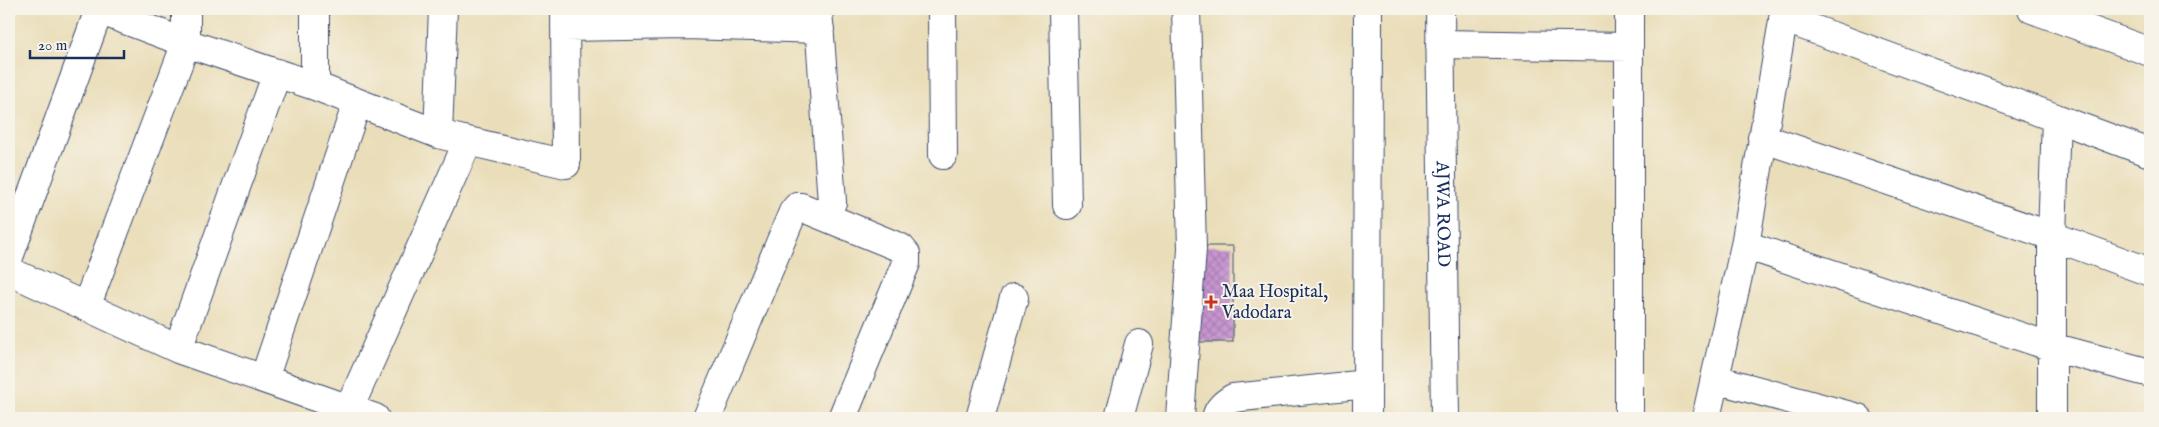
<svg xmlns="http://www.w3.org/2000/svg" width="2159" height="427" font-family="'IM FELL English',serif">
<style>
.building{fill:url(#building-cross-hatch)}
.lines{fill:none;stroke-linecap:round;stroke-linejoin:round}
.minor-casing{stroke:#3a496c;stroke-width:30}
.major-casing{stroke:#3a496c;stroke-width:30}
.minor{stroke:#fff;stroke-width:28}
.major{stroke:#fff;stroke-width:28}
.poi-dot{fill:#c8321e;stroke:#f7f3e8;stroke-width:2}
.labels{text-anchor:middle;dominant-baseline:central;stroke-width:4;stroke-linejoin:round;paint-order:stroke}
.street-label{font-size:18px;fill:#1b2f5e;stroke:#f7f3e8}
.poi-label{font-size:18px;fill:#1b2f5e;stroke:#f7f3e8;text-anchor:start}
</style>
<defs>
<pattern id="building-cross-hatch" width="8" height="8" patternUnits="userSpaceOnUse" patternTransform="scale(1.25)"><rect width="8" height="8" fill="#c895d0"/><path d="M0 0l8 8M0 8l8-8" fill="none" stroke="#a27aac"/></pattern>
</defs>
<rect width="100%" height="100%" fill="#f7f3e8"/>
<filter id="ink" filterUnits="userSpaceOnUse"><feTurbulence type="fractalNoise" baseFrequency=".02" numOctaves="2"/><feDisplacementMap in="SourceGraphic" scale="10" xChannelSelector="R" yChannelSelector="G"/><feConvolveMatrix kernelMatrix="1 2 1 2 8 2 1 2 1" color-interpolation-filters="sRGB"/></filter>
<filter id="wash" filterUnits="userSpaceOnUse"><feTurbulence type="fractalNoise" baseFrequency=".0096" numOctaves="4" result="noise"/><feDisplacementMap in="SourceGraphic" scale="20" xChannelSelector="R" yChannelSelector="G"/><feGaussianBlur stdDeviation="1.12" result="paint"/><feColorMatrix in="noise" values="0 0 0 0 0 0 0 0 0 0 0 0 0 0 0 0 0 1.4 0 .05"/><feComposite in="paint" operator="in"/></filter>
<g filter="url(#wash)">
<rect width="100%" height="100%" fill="#eadeba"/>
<g id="blocks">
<path class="building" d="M1199,246h34v96h-43z"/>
</g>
</g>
<g filter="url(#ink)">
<use href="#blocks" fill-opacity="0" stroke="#3a496c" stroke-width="1"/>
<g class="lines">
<defs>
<path id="minor" d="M96,9l90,34 129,43 123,48 128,30 -1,-155
M818,9l14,193
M942,9l1,146
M1063,9l4,196
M2032,9l118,43
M1783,18l273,100 -4,118v182
M565,27l120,-2 135,4
M1440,44l189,3
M315,86v-77
M2056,118l94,35
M438,134l5,-125
M1762,138l290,98 98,36
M1745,245l307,102 98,26
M9,257l90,-247
M9,271l169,78 197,69
M86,307l100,-264v-34
M178,349l99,-276
M264,379l93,-276
M1715,379l143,39
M349,409l119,-268
M707,418l86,-206 4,-5h4l100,41 5,6v9l-64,155
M980,418l34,-120
M1119,418l20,-74
M1180,418l12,-169 -6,-240
M1216,418c2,-10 9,-15 17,-20l134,-14
M1629,418v-409
M1706,418l39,-173 40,-236"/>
<g id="major">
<path id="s1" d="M1440,9l5,409"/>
<path d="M1367,418l1,-409"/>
</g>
</defs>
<use href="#minor" class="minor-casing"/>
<use href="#major" class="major-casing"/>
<use href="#minor" class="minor"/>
<use href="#major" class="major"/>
</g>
</g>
<path class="poi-dot" d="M1208.5 294.5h5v5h5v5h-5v5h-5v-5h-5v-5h5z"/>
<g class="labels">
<g class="street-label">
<text stroke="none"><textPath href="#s1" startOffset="205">AJWA ROAD</textPath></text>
</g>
<g class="poi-label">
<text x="1222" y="292">Maa Hospital,<tspan x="1222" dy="21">Vadodara</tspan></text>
</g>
</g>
<rect width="2159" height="427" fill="none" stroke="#f7f3e8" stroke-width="30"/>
<path d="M30 50v8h94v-8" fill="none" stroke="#1b2f5e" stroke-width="2.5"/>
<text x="38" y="50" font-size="15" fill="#1b2f5e" stroke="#f7f3e8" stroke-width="4" paint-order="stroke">20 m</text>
</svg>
